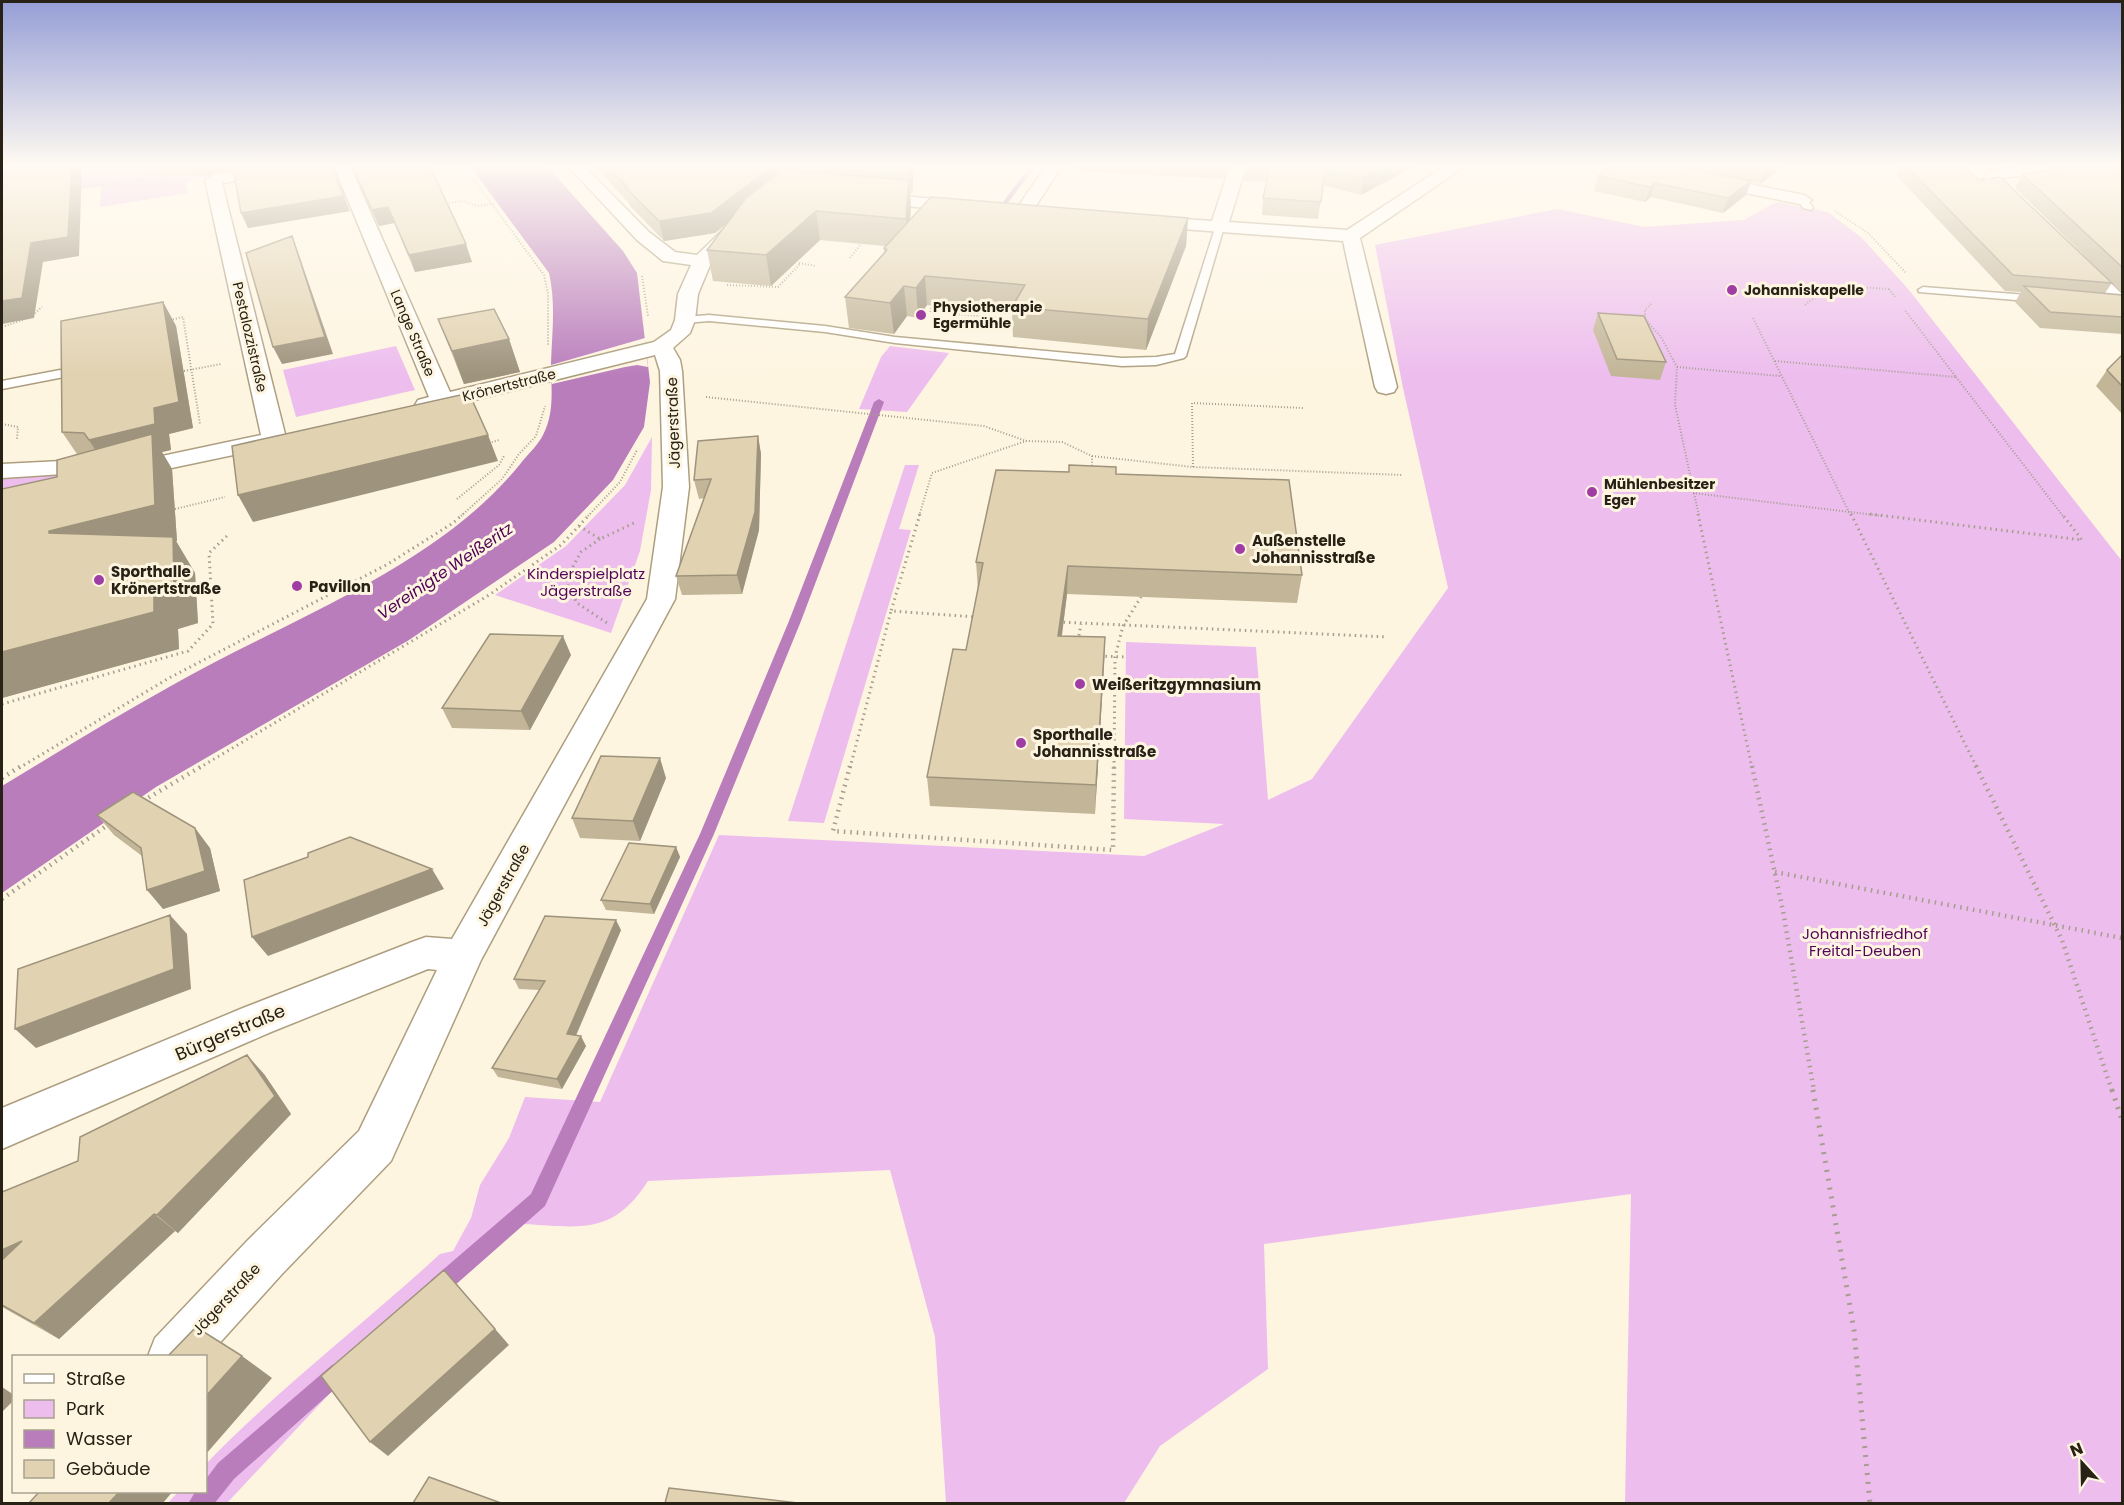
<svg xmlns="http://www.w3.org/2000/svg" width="2124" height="1505" font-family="Poppins,sans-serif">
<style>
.green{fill:#edbdee}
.water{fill:#b97dbc}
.pier{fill:#fef5e1}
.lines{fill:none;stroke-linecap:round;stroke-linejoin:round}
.stream{fill:#b97dbc;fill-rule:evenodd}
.lane-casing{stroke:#ad9e7f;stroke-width:3}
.street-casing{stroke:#ad9e7f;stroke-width:3}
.path-far3{stroke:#a59e8d;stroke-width:2;stroke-dasharray:1 2;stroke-linecap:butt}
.path-far2{stroke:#a59e8d;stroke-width:3;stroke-dasharray:1.5 4;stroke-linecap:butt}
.path-far1{stroke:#a59e8d;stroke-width:4.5;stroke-dasharray:1.5 5;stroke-linecap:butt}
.path{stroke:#a59e8d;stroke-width:5;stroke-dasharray:2 7;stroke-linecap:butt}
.lane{fill:#fff;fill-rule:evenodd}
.street{fill:#fff;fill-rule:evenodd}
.wall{fill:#c2b598;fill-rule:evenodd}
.shaded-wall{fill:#9e937c}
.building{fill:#e1d2b1;stroke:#9e937c;stroke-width:1.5}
.poi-dot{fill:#9f3da4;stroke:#fef5e1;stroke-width:2}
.labels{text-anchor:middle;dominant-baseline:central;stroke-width:6;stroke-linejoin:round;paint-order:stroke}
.far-poi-label{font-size:14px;font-weight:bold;fill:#282216;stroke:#fef5e1;text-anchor:start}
.far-street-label{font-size:14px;fill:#282216;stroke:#fef5e1}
.street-label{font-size:15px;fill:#282216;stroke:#fef5e1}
.poi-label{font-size:15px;font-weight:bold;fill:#282216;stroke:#fef5e1;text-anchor:start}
.park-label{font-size:15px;fill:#530358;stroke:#fef5e1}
.water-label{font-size:16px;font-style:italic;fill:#4e0053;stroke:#fef5e1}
.near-street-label{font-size:18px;fill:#282216;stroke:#fef5e1}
</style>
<rect width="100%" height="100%" fill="#fef5e1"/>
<path class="green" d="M85,166h171l-33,5 -37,12 2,10 -88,14 1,-20 -20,2z
M1776,202l52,10 34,26 47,52 213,271v942h-497l6,-309 -367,50 4,125 -108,77 -36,57h-178l-11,-166 -45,-167 -242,11c-35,55 -68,46 -125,43l-189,165 -107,114 -60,1 11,-12h28v-28c73,-76 157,-139 234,-210l13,-3 18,-33 9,-33 29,-47 16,-41 75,5 119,-267 425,21 80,-32 -100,-5 2,-177 130,5 12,153 44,-21 136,-191 -45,-200 -28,-143 182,-36 87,18 100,-7z
M396,346l19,44 -119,27 -13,-47z
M890,346l59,7 -42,59 -48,-3 22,-52z
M652,437l-1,53 -11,61 -29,82 -116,-38 71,-49 59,-61z
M905,465h14l-20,64 12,1 -87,293 -36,-2z
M58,474l6,4 -62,19v-21z"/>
<path class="water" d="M470,166h77l76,85 14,22 13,109 -6,45 -31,53 -59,62 -145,98 -253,147 -154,106v-107c58,-35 116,-71 176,-104 112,-63 261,-116 343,-219 7,-9 17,-18 22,-28 12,-23 8,-47 8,-72 1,-31 5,-59 -2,-90z"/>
<path class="pier" d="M645,338l3,29 -11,-2 -12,2 -73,17 -1,-19z"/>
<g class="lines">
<path class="stream" d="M1030,166h6l-29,38h-4v-2z
M879,399l5,3 -83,219 -87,213 -169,372 -100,88 -7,3 -7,-3 -3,-7 3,-7 100,-86 169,-360 89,-213 85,-219z
M339,1362l7,3 3,7 -3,7 -112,100 -20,25h-26l7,-12h11v-13l12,-16 114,-98z"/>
<defs>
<path id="lane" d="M1804,197l3,1 6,10 -2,2 -8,-2 -4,-8z
M1216,225l8,2 -38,129 -2,2 -28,7 -34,1 -227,-23 -70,-11 -116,-11 -24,2 -6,-3 6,-3 24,-2 116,11 70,11 227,21 34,-1 19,-3z
M1923,287l117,9 5,3 -5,3 -121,-10 -1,-2z
M60,370l6,4 -2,3 -62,12v-8z"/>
<path id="street" d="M272,166h34l-8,5 -76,12 63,251 3,5 -4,5 -8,2 -152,32 -9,-2 -3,-5 3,-5 146,-31 -56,-255 8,-5z
M334,166h16l100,226 204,-50 17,-12 4,-10 3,-26 13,-29 -28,-4 -26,-21 -69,-74h16l65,66 26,20 22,3 37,-36h12l3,4 -38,40 -13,31 -3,26 -5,13 -17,15 7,12 2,11 7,116 -14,112 -194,361 -90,201 -109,113 -76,84 -58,-2 7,-18 93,-98 111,-109 78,-161 -9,-1 -157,63 -269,117v-41l241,-100 169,-66 14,-5 26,2 195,-340 16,-112 -3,-116 -5,-16 -229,57 -8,-2 -3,-5 3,-5 11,-3z
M1046,166h16l-32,49h-12l-3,-4z
M1230,166h16l-17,56 118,8 98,-64h18l-2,3 -101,69 37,149 -3,5 -8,2 -8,-2 -3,-5 -32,-146 -201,-15 -6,-1 -3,-4 3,-4 6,-1 70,5z
M1630,166h29l145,29 8,5 -8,5 -166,-34z
M2024,166h41l-8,5 -56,7 31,32 -3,4h-12l-33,-35 6,-8z
M867,193l104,9 6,1 3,4 -3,4 -6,1 -110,-10 -2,-4 2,-4z
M2076,254l7,2 39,38v16l-7,-2 -46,-44 -2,-4 2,-4z
M101,459l9,2 3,5 -3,5 -108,7v-14z"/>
</defs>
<use href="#lane" class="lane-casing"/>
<use href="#street" class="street-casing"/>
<path class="path-far3" d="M146,166l1,13h38
M464,166l80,109 4,19v51
M77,188l70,-9
M443,204l20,-3 14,5 17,-2
M1835,211l33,22 38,40
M850,258l11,-14
M799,263l17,3
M642,276l6,40
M727,285l51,2 22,-23
M1889,289l7,9
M932,302l-2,10 86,7
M1651,304l-6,6v9l16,18 16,30 -2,38 24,111
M1805,305c24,-21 54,-18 84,-16
M1753,318l98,198
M170,320l13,-3 17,107
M2,327l27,-9 13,-11
M1775,361l181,16 -52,-68
M1677,367l103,9
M184,371l37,-7
M1956,377l107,139
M706,397l278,29 42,15 36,1 30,14v13
M2,424l16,3 -1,12
M489,443l10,-3
M1092,456l101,11 210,8
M1193,467l-1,-64 111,5
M1693,493l190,23
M457,499l42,-34 5,-9
M175,509l50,-12
M461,516l41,-37 17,-25 17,-18 9,-30
M588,516l32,-34 17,-32
M919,516l13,-43 94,-32"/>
<path class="path-far2" d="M920,514l-29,97 85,6
M1698,514l54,254
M1851,514l126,254
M1870,514l212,26 -20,-26
M579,526l21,13 34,-16
M600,539l-19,13 -16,29 12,22 30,20
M1058,622l329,15
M1078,641l3,-17
M1100,656l26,1
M2,704l186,-53 25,-27 -4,-71 20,-19
M19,768l150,-90 219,-114 65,-41 10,-9
M199,768l290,-173 72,-50 29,-31
M850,768l41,-157
M1114,768l1,-111 8,-31 18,-29"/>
<path class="path-far1" d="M850,766l-17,65 280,19 1,-84
M1752,766l31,145 31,180
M1976,766l86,174 50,151
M2,778l19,-12
M143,801l59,-35
M1775,872l347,66
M2,899l107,-75"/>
<path class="path" d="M1813,1090l41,240 16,174
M2112,1090l10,30"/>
<use href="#lane" class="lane"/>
<use href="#street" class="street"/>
</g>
<path class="wall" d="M144,166h97v1l109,44 -102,17 -15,-58 -20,3 -6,3 -58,-1z
M351,166h77l44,96 -57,10 -21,-49 -15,3z
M594,166h320l-2,28h-2l1,14 -1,11 278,-1 -2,28 -40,104 -133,-13 -1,-23 -85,-9 -9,13 -11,-2 -13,18 -45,-6 -4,-31 39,-44v-5l1,-2 -65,-6 -49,46 -58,-5 -6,-31 20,-26 -12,9 -51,8 -34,-35 -2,-4zM803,167v5l-6,-1z
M1075,166h153l-5,13 -148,-8z
M1246,166h169l-54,29 -38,-10 -5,34 -56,-4 1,-17 4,-16 -23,-1z
M1613,166h169l-1,2 -21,16 -9,-2 -5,13 -23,18 -72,-16 -6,5 -51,-11 4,-15z
M1900,166h64l15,14 133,103 -7,10 17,2v39l-82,-6 -25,-26 6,-10 -16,-1 -109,-116z
M2052,166h70v126l-107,-104 7,-14 28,-4z
M163,302l13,24 17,102 -24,6 2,16 -9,2 10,17 5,72h-1l19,32 3,50 -20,6 1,20 -177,49v-209l55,-12 20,-23 -15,-22z
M1598,313l68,49 -6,18 -49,-4 -18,-46z
M438,319l71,20 11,33 -56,12z
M2122,355v59l-26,-28 11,-16z
M758,436l3,18 -2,76 -17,64 -60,1 -6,-19 28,-78 -5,1 -5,-19z
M1116,474l186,101 -5,28 -230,-9 -5,42 43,1 -10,177 -165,-8 -3,-29 39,-127 12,-60 -2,-28z
M571,655l-41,75 -78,-2 -10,-20z
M666,778l-26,63 -60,-3 -8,-20z
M97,815l113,33 10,43 -57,18 -21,-53 -28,-21z
M676,847l4,10 -26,57 -48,-4 -5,-10z
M621,930l-45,106 10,10 -24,43 -64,-12 -6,-9 48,-78 -21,-1 -5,-10z
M264,1074l27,40 -113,119 -3,-2 -116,108 -57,-32v-115l76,-31z"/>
<path class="shaded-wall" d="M72,166h11h-1l-3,90 -36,6 -9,56 -32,6v-23z
M203,166h38v2l-28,5 -6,3z
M773,166h33h-4l1,1 -28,18 -60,48 -51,8 -5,-20z
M911,166h3l-2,28 -2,-19z
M1225,166h3l-5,13z
M1388,166h27l-54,29 2,-17z
M1767,166h15l-1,2 -21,16z
M909,180l2,28 -3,41 -2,-30z
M1751,181l-5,14 -23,18 5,-15z
M1655,183l-4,14 -6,5 5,-15z
M344,196l6,15 -102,17 -7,-15z
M388,207l6,16 -15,3 -7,-16z
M816,211l4,29 -49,46 -5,-31z
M1188,218l-2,28 -40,104 2,-31z
M292,236l6,16 35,102 -51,10 -9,-17z
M466,244l6,18 -57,10 -6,-17z
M925,276l2,29 -9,13 -2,-30z
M904,286l3,30 -13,18 -4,-31z
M163,302l13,24 17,102 -24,6 2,16 -9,2 10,17 5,72h-1l19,32 3,50 -20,6 1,20 -177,49v-46l47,-119v-2l57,-64 -17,-27 65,-32z
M509,339l11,33 -56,12 -12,-33z
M488,435l10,26 -245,61 -15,-27z
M758,436l3,18 -2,76 -17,64 -5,-19z
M1068,566l-1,28 -9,70v-28z
M563,636l8,19 -41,75 -9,-19z
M1105,637l-1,29 -9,148 1,-29z
M660,758l6,20 -26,63 -7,-20z
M195,828l15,20 10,43 -57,18 -16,-19z
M676,847l4,10 -26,57 -4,-10z
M432,869l12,20 -176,67 -16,-19z
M170,915l17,19 4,55 -155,59 -21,-19z
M616,920l5,10 -49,114 -5,-10z
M581,1036l5,10 -24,43 -5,-10z
M247,1055l17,19 27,40 -113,119 -21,-18z
M154,1214l21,17 -116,108 -25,-16z
M22,1241l-20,36v-27z
M444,1270l65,75 -121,111 -18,-14z
M242,1356l30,22 -66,76v-58z
M2,1387l12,8v5l-12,12z
M120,1491h53l-10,12h-54z"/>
<path class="building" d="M2,166h70l-4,71 -37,6 -9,55 -20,3z
M249,166h82l13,30 -103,17 -8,-45z
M352,166h76l5,7 33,71 -57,11 -21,-48 -16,3z
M607,166h166l-62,47 -52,8 -34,-34 2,-1z
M802,166h109l-1,9z
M1265,166h123l-25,12 -38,-9 -4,33 -58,-4 7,-32z
M1613,166h62l76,15 -23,17 -73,-15 -5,4 -52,-11z
M1906,166h58l15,14 21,-3 112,106 -99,-8z
M2060,166h45l17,4v97l-100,-93 41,-6z
M782,170l127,10 -3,39 -90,-8 -50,44 -59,-5 39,-52z
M931,197l257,21 -40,101 -136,-12 13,-22 -100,-9 -9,12 -12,-2 -14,17 -45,-6 42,-47 -3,-2z
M292,236l33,101 -52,10 -27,-94z
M2024,286l98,9v22l-72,-5z
M163,302l16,100 -25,6 1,16 -66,16 -5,-7 -22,-1 -1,-111z
M494,309l15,30 -57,12 -14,-32z
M1598,313l46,3 22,46 -49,-3z
M2122,355v31l-15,-16z
M469,393l19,42 -250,60 -6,-49z
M152,434l3,71 -106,26v2l124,4 1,50 -20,5v20l-152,40v-163l55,-12v-17z
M758,436l-3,76 -18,63 -61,1 35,-97 -17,1 4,-39z
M1069,465l47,2v7l173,6 13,95 -234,-9 -10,70 47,1 -9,148 -169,-8 26,-128 13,1 17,-87 -7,-1 20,-92 73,2z
M490,634l73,2 -42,75 -79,-3z
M601,756l59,2 -27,63 -61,-3z
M133,792l62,36 10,43 -58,19 -6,-42 -44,-33z
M350,837l82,32 -180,68 -8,-57 64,-23v-4z
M629,843l47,4 -26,57 -49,-4z
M170,915l4,54 -159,60 3,-60z
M545,916l71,4 -49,114 14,2 -24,43 -65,-11 53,-87 -31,-2z
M247,1055l28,41 -118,119 -3,-1 -120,109 -32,-18v-45l20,-19 -20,9v-58l76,-31 2,-24z
M444,1270l51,59 -125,113 -49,-66z
M196,1327l46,29 -36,40v-40h-38z
M429,1477l72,26h-88z
M669,1488l129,15h-133z
M40,1491h80l-11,12h-80z"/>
<linearGradient id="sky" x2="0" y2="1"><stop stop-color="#959ed6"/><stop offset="0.44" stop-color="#fffaf2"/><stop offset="1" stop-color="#fffaf2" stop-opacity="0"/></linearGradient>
<rect width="2124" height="376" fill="url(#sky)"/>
<g class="poi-dot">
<circle cx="1732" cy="290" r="6"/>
<circle cx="921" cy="315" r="6"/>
<circle cx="1592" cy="492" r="6"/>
<circle cx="1240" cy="549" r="6"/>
<circle cx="99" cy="580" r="6"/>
<circle cx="297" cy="586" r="6"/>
<circle cx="1080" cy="684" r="6"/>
<circle cx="1021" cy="743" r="6"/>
</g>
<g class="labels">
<g class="far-poi-label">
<text x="1744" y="290">Johanniskapelle</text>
<text x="933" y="307">Physiotherapie<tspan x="933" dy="16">Egermühle</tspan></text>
<text x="1604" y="484">Mühlenbesitzer<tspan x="1604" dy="16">Eger</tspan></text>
</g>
<g class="far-street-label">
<text transform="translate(413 333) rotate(67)">Lange Straße</text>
<text transform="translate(250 337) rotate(77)">Pestalozzistraße</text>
<text transform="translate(509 385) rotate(-14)">Krönertstraße</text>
</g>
<g class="street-label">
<text transform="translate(673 423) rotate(-92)">Jägerstraße</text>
<text transform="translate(503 885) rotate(-61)">Jägerstraße</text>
<text transform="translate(226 1299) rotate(-47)">Jägerstraße</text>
</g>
<g class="poi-label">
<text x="1252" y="540">Außenstelle<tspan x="1252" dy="17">Johannisstraße</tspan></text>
<text x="111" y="571">Sporthalle<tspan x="111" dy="17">Krönertstraße</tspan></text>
<text x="309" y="586">Pavillon</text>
<text x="1092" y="684">Weißeritzgymnasium</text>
<text x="1033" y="734">Sporthalle<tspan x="1033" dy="17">Johannisstraße</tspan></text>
</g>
<g class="park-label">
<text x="586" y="573">Kinderspielplatz<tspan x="586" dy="17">Jägerstraße</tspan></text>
<text x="1865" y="933">Johannisfriedhof<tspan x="1865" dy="17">Freital-Deuben</tspan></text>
</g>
<g class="water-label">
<text transform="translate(445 571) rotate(-34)">Vereinigte Weißeritz</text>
</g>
<g class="near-street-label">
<text transform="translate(230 1032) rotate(-23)">Bürgerstraße</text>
</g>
</g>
<rect width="2124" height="1505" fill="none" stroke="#282216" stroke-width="6"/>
<rect x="12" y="1355" width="195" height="138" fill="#fef5e1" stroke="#a8a190" stroke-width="1.5"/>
<rect x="24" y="1374" width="30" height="9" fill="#ffffff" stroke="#a8a190" stroke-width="1.5"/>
<text x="66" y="1385" font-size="18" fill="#282216">Straße</text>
<rect x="24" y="1400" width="30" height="18" fill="#edbdee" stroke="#a8a190" stroke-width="1.5"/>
<text x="66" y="1415" font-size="18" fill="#282216">Park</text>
<rect x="24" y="1430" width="30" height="18" fill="#b97dbc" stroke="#a8a190" stroke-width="1.5"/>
<text x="66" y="1445" font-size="18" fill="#282216">Wasser</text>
<rect x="24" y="1460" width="30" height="18" fill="#e1d2b1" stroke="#a8a190" stroke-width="1.5"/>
<text x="66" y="1475" font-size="18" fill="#282216">Gebäude</text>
<g transform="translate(2082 1463) rotate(338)" stroke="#fef5e1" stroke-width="4.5" paint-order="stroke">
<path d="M0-4.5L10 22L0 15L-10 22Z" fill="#282216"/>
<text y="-9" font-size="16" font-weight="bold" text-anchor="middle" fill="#282216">N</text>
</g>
</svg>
